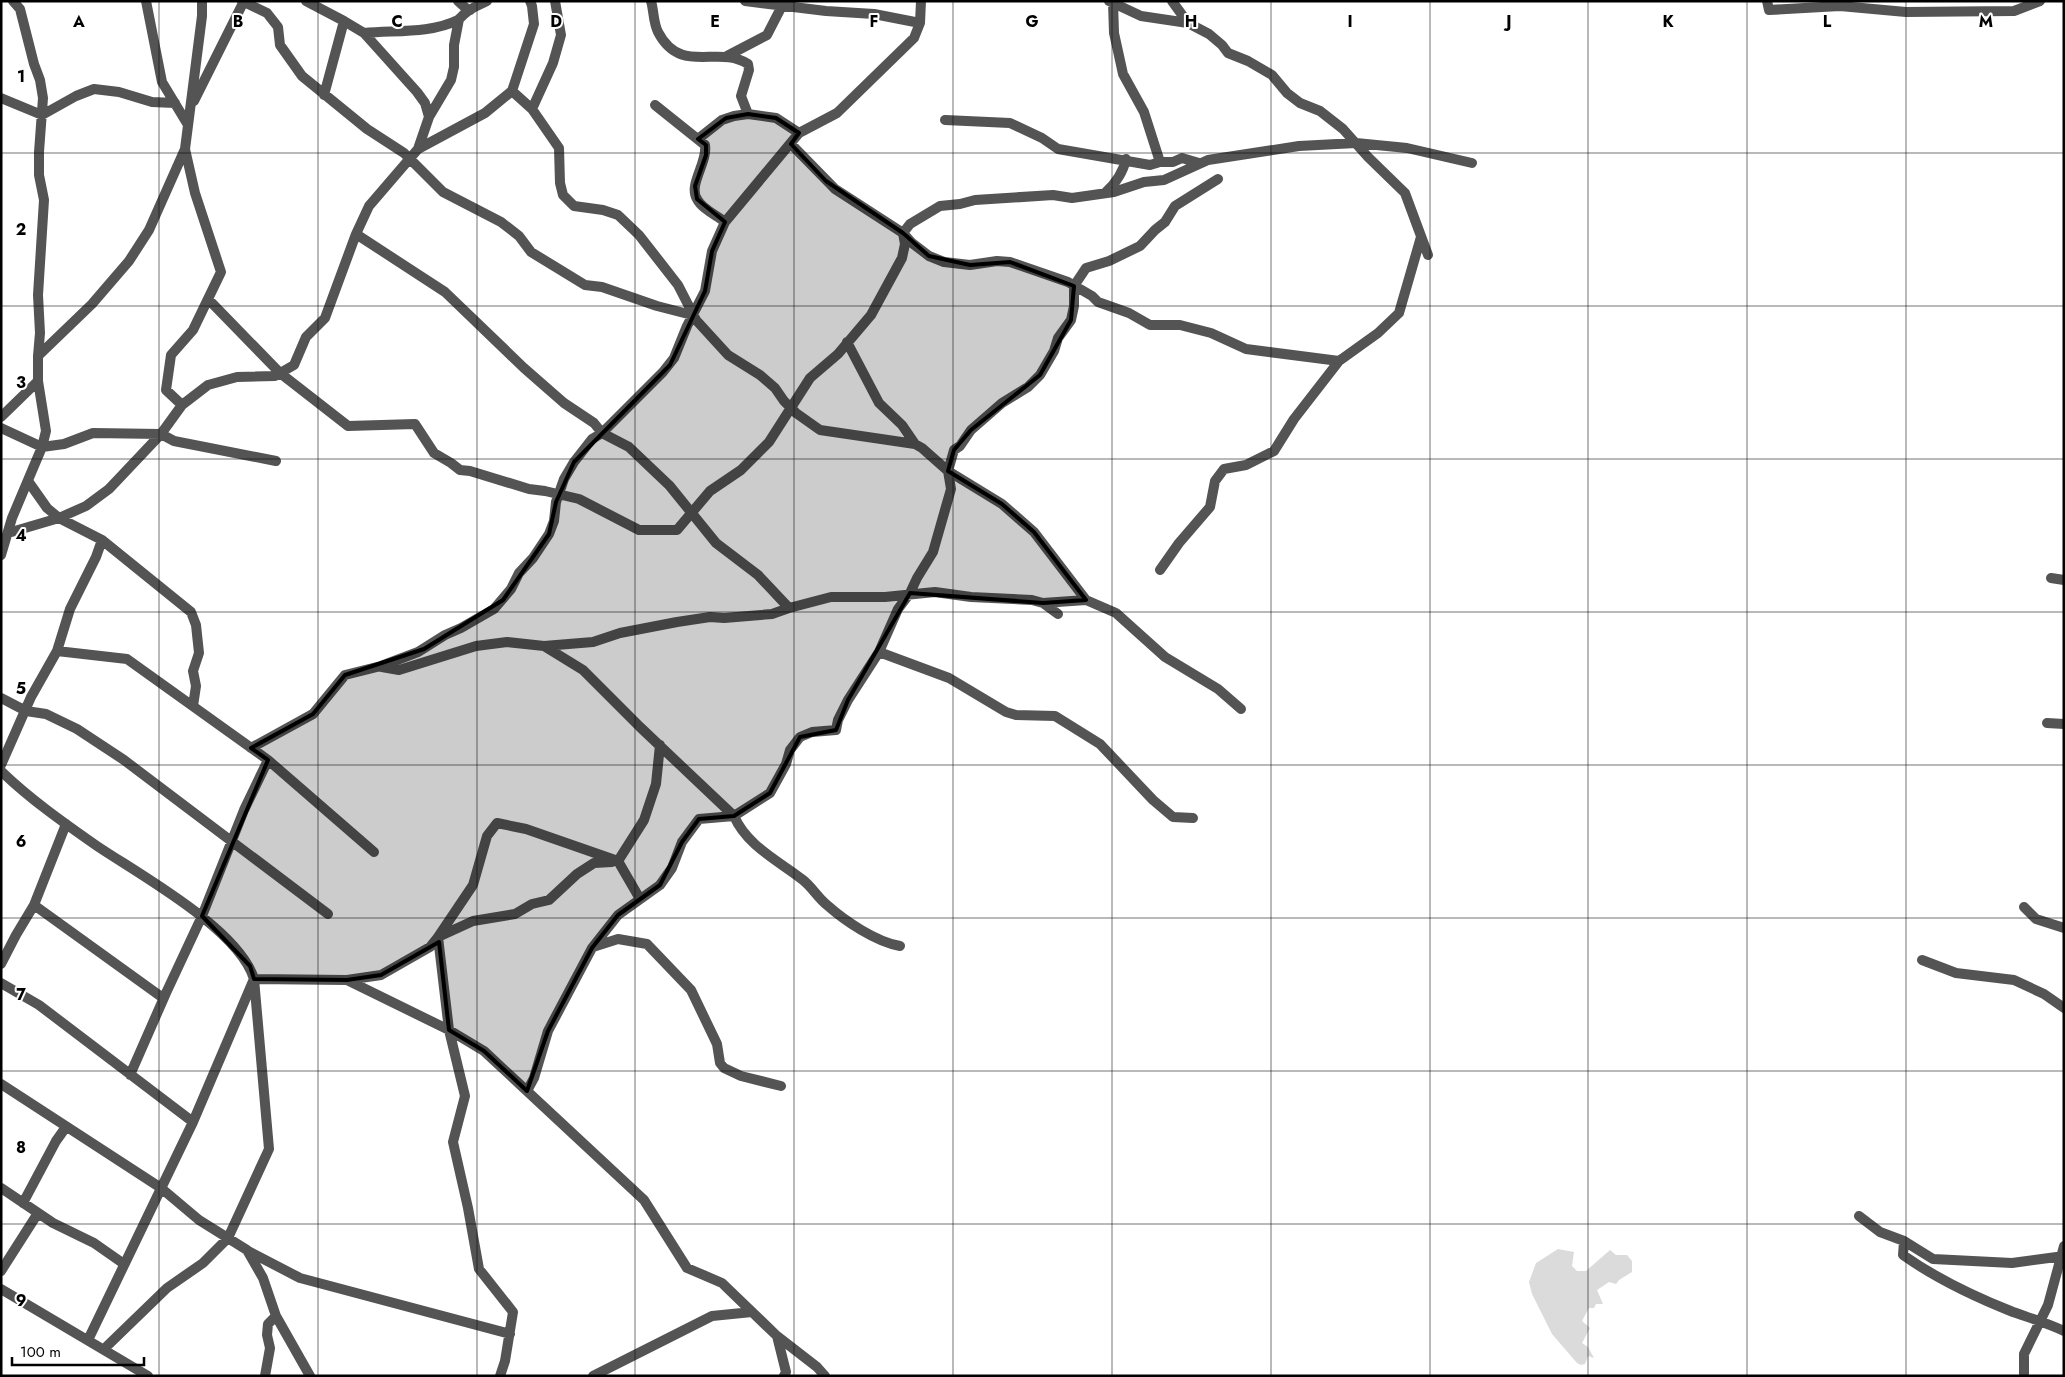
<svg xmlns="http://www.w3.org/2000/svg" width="2065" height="1377" font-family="Jost,sans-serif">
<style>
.green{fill:#dbdbdb}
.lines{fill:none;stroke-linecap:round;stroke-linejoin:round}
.street{stroke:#545454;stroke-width:10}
.marked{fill:#000;fill-opacity:0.2;stroke:#000;stroke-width:4;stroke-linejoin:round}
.grid{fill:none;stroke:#000;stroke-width:1;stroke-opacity:0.55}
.grid-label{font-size:16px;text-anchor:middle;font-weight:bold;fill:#000;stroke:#fff;stroke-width:4;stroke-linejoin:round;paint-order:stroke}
</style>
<rect width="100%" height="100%" fill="#fff"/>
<path class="green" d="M1558,1249l16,3 -2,14 5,5h9l24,-21 6,5h11l5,6v11l-13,8 -3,4 -7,-2 -12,8 6,14h-7l-2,4h-5l-7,13 8,7 -8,15 6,4 6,11 -6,-2 -3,8 -4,1 -4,-2 -25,-29 -20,-40 -3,-12 7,-19z"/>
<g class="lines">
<path class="street" d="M146,1l16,81 26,43
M242,1l25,12 11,14 2,18 22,31 65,53 37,24 39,39 58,30 18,14 12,16 54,33 17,2 55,19 35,9
M306,1l38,20
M458,1l10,9
M651,1c3,10 2,21 7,31 23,44 60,12 90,32l1,6 -8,26 7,18
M745,1l81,10 48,3 46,9
M1109,1l32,15 47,7
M1172,1l16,22 21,11 13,11 6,8 20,8 24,14 15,18 13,10 20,8 23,18 25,28 37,36 23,62
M1767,1l2,9 71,-4 66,6 108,-1 26,-10
M1113,2l1,31 9,41 21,38 16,50h13l9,-4 17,5
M364,33c32,-3 65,1 94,-13 4,-3 7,-8 12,-10 5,-4 12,-6 17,-9
M727,56l40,-21 17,-33
M512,91l20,18 27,39 1,35 3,12 11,11 29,4 15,5 21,20 39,50 18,35 32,35 32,20 15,13 9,13 12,12 24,17 95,14
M324,95l20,-74 20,12 53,59 8,11 4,14
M1,98l41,17 34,-19 18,-7 25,3 33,10 23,1
M194,101l50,-100
M655,105l50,40c3,17 -17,40 -8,54 5,10 19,16 28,23
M532,109l21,-46 8,-28 -6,-34
M945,120l65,3 32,15 16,11 92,16 10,-3
M698,139l24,-19 12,-4 14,-2 28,4 23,15
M791,144l44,45 68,44 9,10 17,13 15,6 26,3 27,-4 13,1 58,20 24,14 6,6 31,11 21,12h30l31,8 35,16 93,12
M418,149l11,-32 22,-37 3,-13v-22l5,-26
M1105,193c10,-9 18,-20 21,-34
M356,234l89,58 79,76 40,35 30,20 8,10 27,14 40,38 47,58 42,32 31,33 42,-11h54l50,-5 36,5 61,3 11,3 15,11
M208,299l72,74 68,53 67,-2 19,29 17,10 9,7 10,1 59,18 16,2 34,8 60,31h38l33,-39 31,-21 28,-28 41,-64 28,-24 33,-39 31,-57 3,-14 -2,-11 7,-9 30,-18 20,-2 15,-4 78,-5 19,3 42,-6 30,-10 20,-2 44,-20 91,-14 57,-3 51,5 65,15
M847,342l32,61 23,22 13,19 7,4 26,23 54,33 32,28 52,68 30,13 49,44 53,32 23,20
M38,356l54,-52 37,-43 20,-31 36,-81 17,-133v-15
M182,405l-16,-15 5,-35 22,-25 28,-58 -26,-79 -10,-44
M1,417l37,-36
M1,428l41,19 22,-3 29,-11 68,1 13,7 102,20
M28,481l19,27 12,10 43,22 89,72 5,13 3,28 -6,18 3,15 -3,20
M8,533l51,-15 27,-12 23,-17 52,-55 21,-29 26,-20 29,-8 38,-1 19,-11 12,-28 19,-19 31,-84 13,-28 49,-57 67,-36 27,-22 22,-67 -2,-18 -2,-5
M1,555l11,-37 30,-71 4,-16 -8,-50v-25l2,-23 -2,-38 6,-95 -5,-25v-23l4,-54 -3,-18 -6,-16 -14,-55 -7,-8
M1160,570l19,-27 31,-36 5,-26 9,-12 22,-4 28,-14 20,-32 45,-58 39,-28 21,-20 22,-76
M2051,578l13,2
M1043,603l43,-3
M544,646l39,24 57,57 94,89c13,30 45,45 69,64 9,7 15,18 24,25 18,16 49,37 73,41
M57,651l70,8 141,101 106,92
M879,652l70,26 57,34 10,3 39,1 45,28 53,56 20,17 20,1
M382,667l17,3 77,-24 31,-4 37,4 49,-4 27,-9 57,-11 33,-5 14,1 48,-4 17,-6
M1,698l25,13 20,3 31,15 47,31 204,154
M2047,723l17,1
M251,748l62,-34 32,-39 36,-9 37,-14 27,-17 16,-7 33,-19 17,-20 8,-16 14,-15 16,-24 5,-13 2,-19 8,-23 10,-17 18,-23 10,-6 61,-61 11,-14 13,-32 18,-35 7,-40 13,-29 74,-89 38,-20 77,-75 6,-15 1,-22
M1,765l30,-68 26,-46 13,-42 26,-52 6,-17
M1,771c29,28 63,52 96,75 43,29 142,83 157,133l-61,143 -105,218
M618,861l26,-41 12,-36 4,-39
M34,905l129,93
M2024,907l12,12 28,9
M593,947l25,-8 29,5 44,46 26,54 3,19 4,5 17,8 40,10
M1922,960l34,13 58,7 30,14 20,14
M1,964l15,-29 18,-30 32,-81
M347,980l34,-5 49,-28 8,-10 35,-16 42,-7 17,-10 17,-4 28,-26 17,-11 18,-1
M1,983l38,22 154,117
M130,1075l36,-82 36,-77 42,-106 24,-50
M1,1084l160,104 38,32 48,30 16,28 13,38 34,60
M527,1091l7,-13 14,-47 44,-83 26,-33 42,-30 12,-17 10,-26 17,-23 35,-3 36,-23 16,-29 4,-14 10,-13 12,-5 24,-2 2,-10 10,-20 31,-48 19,-43 12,-16 7,-15 16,-26 18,-63 -3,-18 6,-21 6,-4 11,-16 31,-27 26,-16 12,-12 14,-24 4,-13 13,-18 3,-14v-20l12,-18 23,-7 31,-15 15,-16 10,-8 10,-16 43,-27
M1,1188l52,35 41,20 30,21
M23,1203l33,-62 10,-14
M1859,1216l21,16 24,9 29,18 79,4 52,-7
M1904,1241l-1,14c34,24 72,42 110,57 17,6 34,11 51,19
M248,1251l52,27 210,56
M1,1271l37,-58
M1,1289l147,87
M777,1336l9,36 -2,4
M104,1349l63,-61 36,-25 25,-25 41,-89 -15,-170 93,1 102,50 35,21 160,149 43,68 35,15 55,53 40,31 8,9
M265,1376l5,-28 -3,-13 1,-11 8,-8
M500,1376l5,-15 8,-49 -34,-43 -11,-61 -15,-66 12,-46 -16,-66 -11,-93 35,-52 14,-49 10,-13 29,6 92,32 22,38
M593,1376l119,-60 40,-4
M2024,1376v-22l24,-49 16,-59"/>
</g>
<path class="marked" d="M748,114l28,4 23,15 -8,11 35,37 77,52 26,23 41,9 40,-3 64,24 -3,34 -31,55 -69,55 -17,20 -6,21 54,33 32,28 52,68 -43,3 -133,-10 -62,107 -12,30 -36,7 -30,56 -36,23 -35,3 -17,23 -22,43 -42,30 -26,33 -44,83 -21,60 -43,-40 -35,-21 -10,-88 -58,33 -34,5 -93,-1 -4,-13 -48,-50 66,-156 -17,-12 62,-34 32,-39 79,-26 79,-49 46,-66 7,-32 18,-40 96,-97 35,-74 7,-40 13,-29 -28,-23 -2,-13 11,-31v-10l-8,-6 28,-21z"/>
<path class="grid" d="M159,1v1375M318,1v1375M477,1v1375M635,1v1375M794,1v1375M953,1v1375M1112,1v1375M1271,1v1375M1430,1v1375M1588,1v1375M1747,1v1375M1906,1v1375M1,153h2063M1,306h2063M1,459h2063M1,612h2063M1,765h2063M1,918h2063M1,1071h2063M1,1224h2063"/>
<g class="grid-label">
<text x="79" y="27">A</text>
<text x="238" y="27">B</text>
<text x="397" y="27">C</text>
<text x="556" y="27">D</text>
<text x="715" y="27">E</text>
<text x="874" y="27">F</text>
<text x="1032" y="27">G</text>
<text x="1191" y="27">H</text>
<text x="1350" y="27">I</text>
<text x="1509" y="27">J</text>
<text x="1668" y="27">K</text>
<text x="1827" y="27">L</text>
<text x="1986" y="27">M</text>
<text x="21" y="82">1</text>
<text x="21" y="235">2</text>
<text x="21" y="388">3</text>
<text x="21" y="541">4</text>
<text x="21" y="694">5</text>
<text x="21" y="847">6</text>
<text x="21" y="1000">7</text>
<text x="21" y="1153">8</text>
<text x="21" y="1306">9</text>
</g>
<rect width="2065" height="1377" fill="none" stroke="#000000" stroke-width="5"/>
<path d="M12 1357v8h132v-8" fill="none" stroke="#000000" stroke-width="2.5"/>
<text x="20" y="1357" font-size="15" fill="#000000" stroke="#ffffff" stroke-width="4" paint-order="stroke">100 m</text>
</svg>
